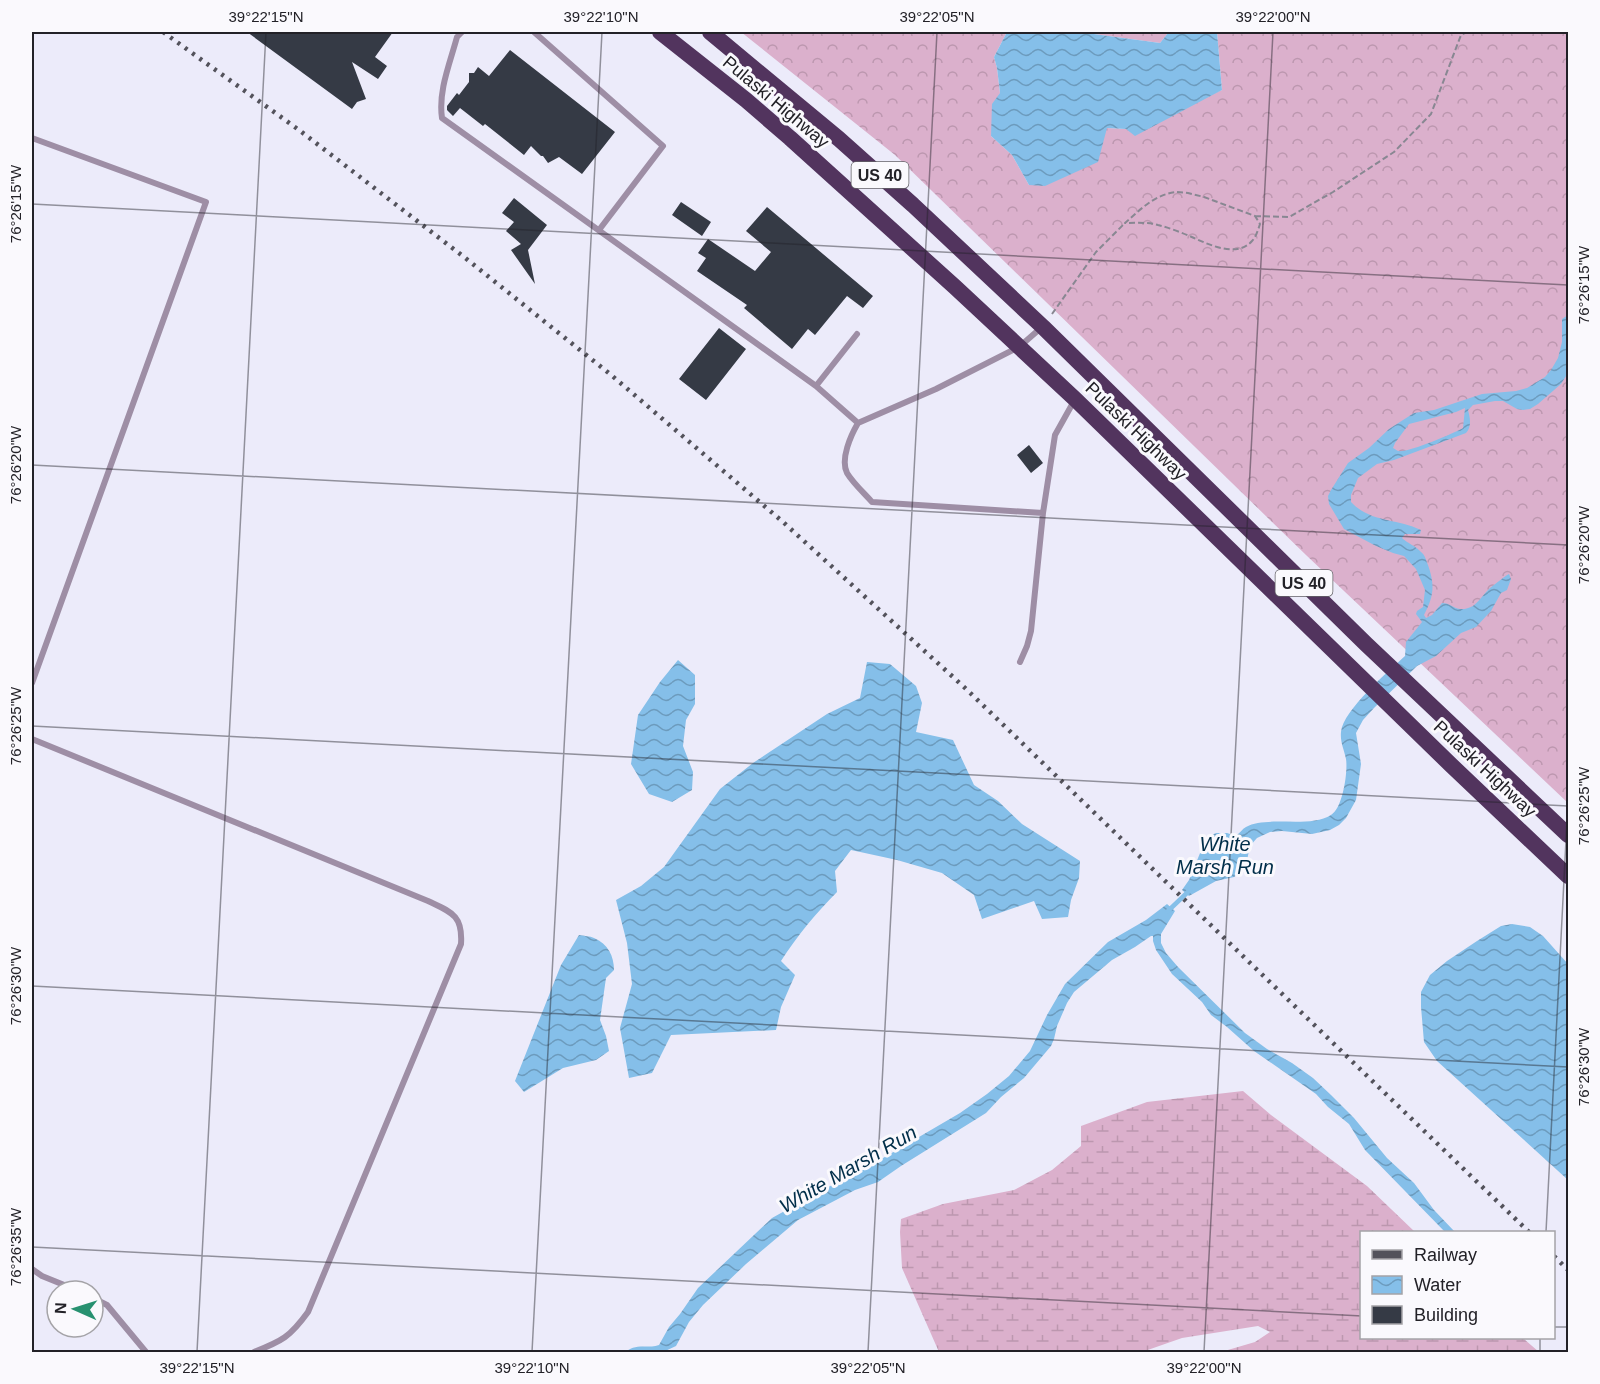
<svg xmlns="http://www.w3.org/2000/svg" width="1600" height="1384" font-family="Arial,sans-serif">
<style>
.forest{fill:url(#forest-crowns)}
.wetland{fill:url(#wetland-marsh)}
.water{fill:url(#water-waves);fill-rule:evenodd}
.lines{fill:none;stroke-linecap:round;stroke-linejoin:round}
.stream{stroke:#85bfe9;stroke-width:4.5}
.building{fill:#353a45}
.path{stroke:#888792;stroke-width:2;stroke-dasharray:6 3;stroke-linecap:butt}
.service{stroke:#9e8ea5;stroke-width:6}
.trunk{stroke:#52345e;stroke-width:16}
.rail{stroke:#53525b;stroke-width:4.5;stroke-dasharray:3 6;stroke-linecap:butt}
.ticks{fill:none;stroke:#222127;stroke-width:1.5;stroke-opacity:0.45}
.labels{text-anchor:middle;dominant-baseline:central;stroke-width:6;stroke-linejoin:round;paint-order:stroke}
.shield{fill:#faf9fd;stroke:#636267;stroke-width:1.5}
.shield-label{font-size:16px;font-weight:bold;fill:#222127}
.street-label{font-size:18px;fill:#222127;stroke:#faf9fd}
.water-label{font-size:20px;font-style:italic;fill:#002e49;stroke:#faf9fd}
.neatline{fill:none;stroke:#222127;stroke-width:2}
.ticks-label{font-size:15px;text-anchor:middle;fill:#222127}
</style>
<defs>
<pattern id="forest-crowns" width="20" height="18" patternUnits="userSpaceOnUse" patternTransform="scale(1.5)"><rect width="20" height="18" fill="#dbb0cc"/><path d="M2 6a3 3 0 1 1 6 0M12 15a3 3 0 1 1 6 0" fill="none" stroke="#bc97af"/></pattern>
<pattern id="wetland-marsh" width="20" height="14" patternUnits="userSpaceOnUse" patternTransform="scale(1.5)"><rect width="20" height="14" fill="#dbb0cc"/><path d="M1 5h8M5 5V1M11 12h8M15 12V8" fill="none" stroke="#bc97af"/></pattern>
<pattern id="water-waves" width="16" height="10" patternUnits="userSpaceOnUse" patternTransform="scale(1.5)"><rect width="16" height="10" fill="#85bfe9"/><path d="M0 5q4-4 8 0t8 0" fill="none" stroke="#6c9bbd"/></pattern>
</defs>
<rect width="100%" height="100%" fill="#ecebfa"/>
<path class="forest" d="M741,32h266l-13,25 3,11 3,25 -9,43 21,19 17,30 78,-57 19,1 96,-39 -5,-58h351v771l-262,-248 -411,-400z
M1079,32h96l-7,1 -8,10z"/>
<path class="wetland" d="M1243,1091l28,24 96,71 48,46h-53v106h161l16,14h-318l34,-10 15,-10 -12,-6 -76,12 -40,14h-203l-37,-84 -2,-36 1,-13 42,-15 71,-14 38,-20 29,-24v-20l66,-24z"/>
<path class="water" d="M1007,32h72l81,11 8,-10 7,-1h42l5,58 -87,46 -9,-7 -19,-1 -9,34 -53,24 -16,-1 -17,-30 -21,-19 1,-32 8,-11 -3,-25 -3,-11z
M1568,315v58l-7,11 -23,20 -8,5 -7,1 -6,-1 -14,-8h-8l-22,4 -5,5c2,8 4,16 -2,23l-72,27 -17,4 -19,14 -7,17v7c20,21 45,16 70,28l-1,4h-15l-3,4c5,5 14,8 19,14 4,3 5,8 7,13 7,20 6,31 -4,50l2,3 6,-3 10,-12c8,0 11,5 18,6 16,1 20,-12 30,-21 6,-4 13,-11 19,-14l2,5 -4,11 -6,3 -10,18 -15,16 -15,6 -25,23 -19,10 -43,42 -11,12 -7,13 5,31 -5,36 -10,18 -7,7 -9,5 -18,4 -30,-3 -12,1 -13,6 -7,8 -4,19 -5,7 -7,5 -18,4 -27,15 -7,-6 7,-10 16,-39 7,-6 4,-2h11l9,3c4,-3 6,-7 10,-9 21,-12 63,2 85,-12 12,-7 17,-44 15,-56 -2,-10 -6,-17 -5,-27 2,-22 48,-61 64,-76l1,-14 16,-20 -6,-8 1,-3 6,-4 2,-17 -9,-21 -12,-13 -11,-3 -17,-7 -32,-17 -15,-25 -1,-8 3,-6 17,-27 21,-15 20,-19 25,-16 20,-3 48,-16 34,-3 11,-3 18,-11 6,-7 7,-12 4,-16v-23zM1465,408l-2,20c-11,6 -55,25 -65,23 -2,-1 -3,-2 -5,-3l2,-5 14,-19 47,-12z
M678,660l17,15v29l-9,16 -3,26 10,26 -1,18 -20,12 -23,-8 -18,-30 7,-49 22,-33z
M867,662l23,2 26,22 6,17 -6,29 37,8 21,45 24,16 24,23 58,37 -1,17 -8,22 -3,17 -26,2 -8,-18 -52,18 -8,-24 -32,-22 -45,-13 -46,-10 -16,21 2,21c-21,21 -40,44 -56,69l14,14 -14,32 -5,23 -105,5 -19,38 -23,5 -9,-50 12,-44 -5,-41 -11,-43 25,-14 23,-19 56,-78 33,-26 74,-49 33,-16z
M1167,904l8,7 -14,23v9l5,10 12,14 67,66 22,16 25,14 21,15 18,17 23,23 33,40 27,25 20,27 21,22h-10l-80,-82 -16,-26 -21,-17 -12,-13 -62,-43 -27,-24 -16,-12 -9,-13 -30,-28 -16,-24 -3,-9v-5h-2l-16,11 -23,13 -38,32 -7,11 -10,23 -3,13 -3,7 -27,32 -23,19 -15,16 -85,53 -23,16 -23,8 -57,30 -52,44 -43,41 -14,17 -13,24 -13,6h-37c10,-9 21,-3 33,-7l10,-18 11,-13 18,-26 74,-70 54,-30 28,-13 106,-62 27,-19 22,-18 21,-25 17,-36 18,-31 43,-42 38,-22z
M1512,924l18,3 13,9 25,28v216l-131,-119 -13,-19 -3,-35v-15l9,-17 17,-14 30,-20 24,-15z
M579,935c5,1 11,1 15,3 14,6 20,18 20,32l-8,8 -6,42 6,16 3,15 -13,9 -33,8 -39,24 -9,-11 46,-116z"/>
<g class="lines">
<path class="stream" d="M1168,911l22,-21"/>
</g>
<path class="building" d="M247,32h146l-18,25 12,9 -9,13 -26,-17 14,37 -9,3 -5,7z
M510,50l105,82 -33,42 -23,-17 -11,6 -5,-7h-2l-10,-10 -7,9 -39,-31 -2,2 -23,-18 -7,8 -6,-6v-4l10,-13 2,2 10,-13v-9h5l4,-6 11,9z
M514,198l33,27 -19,25 7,34 -24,-34 10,-6 -15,-13 8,-9 -12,-9z
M681,202l30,20 -9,14 -30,-21z
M767,207l106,89 -10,12 -16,-12 -32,39 -7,-6 -16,20 -48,-41 3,-3 -50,-34 9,-13 -8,-5 10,-14 47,32 16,-19 -25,-21z
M719,328l27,21 -40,51 -27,-21z
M1029,445l14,18 -12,10 -14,-18z"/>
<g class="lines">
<path class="path" d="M1177,192l11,1 16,4 51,19 5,8c-2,6 -4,13 -8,17 -15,17 -42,4 -58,-3 -11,-5 -24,-10 -36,-13 -10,-3 -22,-2 -33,-2 16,-14 30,-29 52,-31z
M1255,216l34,1 44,-25 61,-40 37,-38 30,-79 6,-3
M1052,314l44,-62 29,-29"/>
<path class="service" d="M462,32l-5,5c-7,26 -19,54 -15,81l374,268 42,37
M534,32l129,114 -64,84
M32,138l174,64 -174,481
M1042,327l-23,20 -83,42 -78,34c-7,12 -18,36 -11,50 6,10 17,20 25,29l171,11
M816,386l41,-52
M1020,662l7,-16 4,-15 12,-118 12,-78 19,-34
M32,739l396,162c23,11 35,14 33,43l-153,368c-18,25 -26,29 -54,40
M32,1269l10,7 37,15
M93,1298l14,7 39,47"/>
<path class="trunk" d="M660,32l86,68 44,38 165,149 120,112 376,366 117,111
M710,32l129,107 74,66 130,122 323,317 202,191"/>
<path class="rail" d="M163,32l136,98 165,127 146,117 173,148 181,165 565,545
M1554,1256l14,14"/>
</g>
<path class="ticks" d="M32,204l1536,81M32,465l1536,80M32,726l1536,80M32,986l1536,81M1546,1232l22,-431M32,1247l1330,69M1554,1327h14M197,1352l69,-1320M532,1352l70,-1320M868,1352l69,-1320M1204,1352l69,-1320M1540,1352v-14"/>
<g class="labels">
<g class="shield">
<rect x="851.5" y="162" width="57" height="26" rx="4.5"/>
<rect x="1275.5" y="570" width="57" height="26" rx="4.5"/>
</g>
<g class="shield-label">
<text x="880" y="175">US 40</text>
<text x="1304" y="583">US 40</text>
</g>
<g class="street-label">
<text transform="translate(776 102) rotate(40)">Pulaski Highway</text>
<text transform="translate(1136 431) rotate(44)">Pulaski Highway</text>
<text transform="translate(1485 769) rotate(43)">Pulaski Highway</text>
</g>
<g class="water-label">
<text x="1225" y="844">White<tspan x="1225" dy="23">Marsh Run</tspan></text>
<text transform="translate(848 1169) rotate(-30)">White Marsh Run</text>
</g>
</g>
<rect width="1600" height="1384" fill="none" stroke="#faf9fd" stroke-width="66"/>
<rect x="1360" y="1231" width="195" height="108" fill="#faf9fd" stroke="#a4a3a7" stroke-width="1.5"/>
<rect x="1372" y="1250" width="30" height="9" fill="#53525b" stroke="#a4a3a7" stroke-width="1.5"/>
<text x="1414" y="1261" font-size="18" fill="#222127">Railway</text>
<rect x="1372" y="1276" width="30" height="18" fill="url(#water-waves)" stroke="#a4a3a7" stroke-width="1.5"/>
<text x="1414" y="1291" font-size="18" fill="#222127">Water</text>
<rect x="1372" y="1306" width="30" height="18" fill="#353a45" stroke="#a4a3a7" stroke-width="1.5"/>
<text x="1414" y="1321" font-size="18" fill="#222127">Building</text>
<g transform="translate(75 1309) rotate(273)"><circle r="28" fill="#faf9fd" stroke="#a4a3a7" stroke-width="1.5"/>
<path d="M0-4.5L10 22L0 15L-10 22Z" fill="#279170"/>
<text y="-9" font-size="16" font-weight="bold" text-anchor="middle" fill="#222127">N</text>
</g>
<rect x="33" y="33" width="1534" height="1318" class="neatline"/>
<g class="ticks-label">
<text x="266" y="22">39°22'15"N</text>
<text x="601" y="22">39°22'10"N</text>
<text x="937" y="22">39°22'05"N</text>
<text x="1273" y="22">39°22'00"N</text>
<text transform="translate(16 204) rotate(-90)" y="5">76°26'15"W</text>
<text transform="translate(1584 285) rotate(-90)" y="5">76°26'15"W</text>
<text transform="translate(16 465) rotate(-90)" y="5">76°26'20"W</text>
<text transform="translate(1584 545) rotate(-90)" y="5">76°26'20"W</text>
<text transform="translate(16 726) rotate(-90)" y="5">76°26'25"W</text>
<text transform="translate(1584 806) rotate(-90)" y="5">76°26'25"W</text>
<text transform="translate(16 986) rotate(-90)" y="5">76°26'30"W</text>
<text transform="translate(1584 1067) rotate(-90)" y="5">76°26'30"W</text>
<text transform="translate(16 1247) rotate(-90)" y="5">76°26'35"W</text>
<text x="197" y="1373">39°22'15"N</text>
<text x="532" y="1373">39°22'10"N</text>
<text x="868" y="1373">39°22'05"N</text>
<text x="1204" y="1373">39°22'00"N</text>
</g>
</svg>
